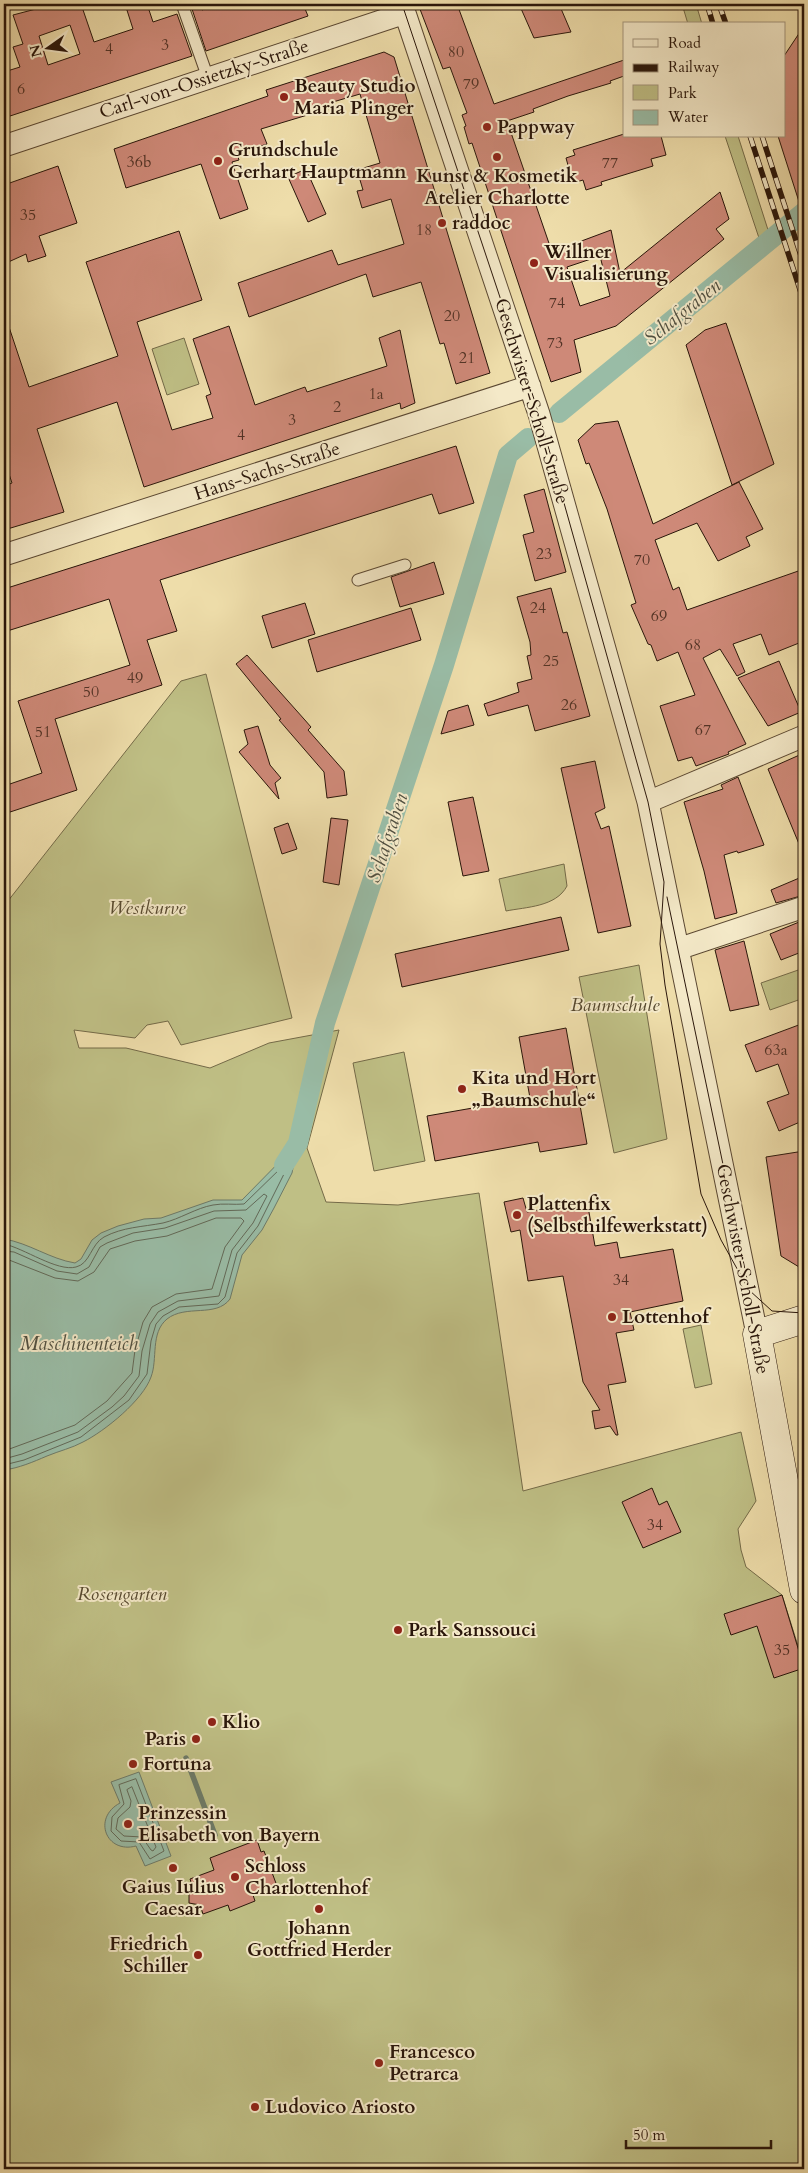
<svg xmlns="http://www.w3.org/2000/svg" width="808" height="2173" font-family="Cardo,serif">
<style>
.green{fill:#bfbf85;stroke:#746a48}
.water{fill:#99bca6;stroke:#6d7a68}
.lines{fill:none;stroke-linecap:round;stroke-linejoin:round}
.shore{stroke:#626958;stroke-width:1}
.stream{stroke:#6d7a68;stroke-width:5.5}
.canal{stroke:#99bca6;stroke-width:20}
.building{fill:#ce8978;stroke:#2a160a;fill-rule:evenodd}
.lane-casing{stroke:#5b4832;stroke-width:13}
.street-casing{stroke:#5b4832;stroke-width:23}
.secondary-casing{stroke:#2a160a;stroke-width:29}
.lane{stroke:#f4e9c8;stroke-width:11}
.street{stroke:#f4e9c8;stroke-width:21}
.secondary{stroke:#f4e9c8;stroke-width:28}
.tram{stroke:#2a160a;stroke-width:1}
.rail-casing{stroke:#2a160a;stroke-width:5.5}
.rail{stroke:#f4e9c8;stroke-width:4;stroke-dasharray:11;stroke-linecap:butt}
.poi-dot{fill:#8f2418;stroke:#f4e9c8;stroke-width:2}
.labels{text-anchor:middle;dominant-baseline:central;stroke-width:4;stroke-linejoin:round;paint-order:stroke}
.number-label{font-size:16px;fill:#533326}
.street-label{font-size:19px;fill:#2a160a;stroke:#f4e9c8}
.poi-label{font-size:19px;font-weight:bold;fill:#2a160a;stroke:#f4e9c8;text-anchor:start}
.park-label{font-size:19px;font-style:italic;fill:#57492f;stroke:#f4e9c8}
.water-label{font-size:20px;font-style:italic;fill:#515041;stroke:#f4e9c8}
</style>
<rect width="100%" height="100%" fill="#eda"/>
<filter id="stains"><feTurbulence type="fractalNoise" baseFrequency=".004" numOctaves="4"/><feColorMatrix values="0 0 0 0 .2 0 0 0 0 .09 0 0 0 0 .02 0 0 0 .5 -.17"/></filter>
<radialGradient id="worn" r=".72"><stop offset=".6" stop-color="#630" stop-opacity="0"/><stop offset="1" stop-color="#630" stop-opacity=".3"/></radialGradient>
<path class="green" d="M682,4h14l6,20h-14z
M725,136h13l31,97 -9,8z
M184,338l15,46 -32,11 -15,-46z
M206,674l86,344 -111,27 -13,-24 -21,4 -12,13 -61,-8 5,18h47l84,20 59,-25 70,-13 -32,118 19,54 72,3 81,-12 44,298 218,-59 15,69 -18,28 3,21 5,17 36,28 22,70v504h-800v-1263l177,-225z
M564,864l3,22c-11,21 -41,21 -61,25l-7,-32z
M639,965l28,174 -53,14 -35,-176z
M804,968v30l-34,12 -9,-27z
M404,1052l21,109 -51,10 -21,-108z
M701,1325l11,59 -17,4 -12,-59z"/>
<path class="water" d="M298,1143l-6,30 -18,35 -12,22 -20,25 -12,44c-14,19 -44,5 -63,20 -17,14 -9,40 -16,58 -8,23 -46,54 -68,65 -11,6 -24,9 -36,14 -14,6 -28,12 -43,14v-231c25,4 46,20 71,24l6,-4 11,-19 9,-7 17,-7 26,-7 17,-1 52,-18h29z
M139,1772l32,84 -26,10 -9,-20c-30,8 -44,-28 -16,-43l-9,-21z"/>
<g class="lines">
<path class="shore" d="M4,1244c20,4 53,28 72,23 14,-3 15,-23 28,-30 19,-10 38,-10 59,-14 17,-4 33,-15 50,-18 10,-2 21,0 31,-1l40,-39 4,1 -30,60 -21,27 -12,44 -7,7 -39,3 -16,9 -7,8 -5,17 -4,33 -18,26 -48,37 -57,23 -20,5
M4,1251l10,1 43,19 20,3 12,-7 11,-20 7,-4 26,-10 32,-5 49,-17 32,-1 18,-16 3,2 -14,27 -21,27 -13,46 -41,5 -20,11 -8,12 -8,27 -3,25 -15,20 -12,11 -34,25 -56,22 -18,5
M4,1258l51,20 23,3 16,-9 16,-23 25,-8 32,-5 49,-18h25l3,3 -19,26 -13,42 -36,5 -24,13 -9,15 -8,28 -3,23 -25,28 -32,24 -71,26
M136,1779l28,72 -14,8 -11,-17 -18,-1 -10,-10 1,-14 12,-13 -5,-19z
M132,1787l24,60 -3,4 -2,-1 -9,-13 -18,-1 -8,-7 2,-11 12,-11 1,-6 -4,-11z"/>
<path class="stream" d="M186,1758l29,77"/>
<path class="canal" d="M559,413l245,-201
M284,1165l14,-22 27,-120 119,-358 64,-210 20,-17"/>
</g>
<path class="building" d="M55,4h26l13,38 39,-13 -8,-25h22l6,18 24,-8 15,42 -188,62v-46l16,-5 -7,-20 10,-3 -10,-29zM70,25l10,29 -32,11 -9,-29z
M220,4h83l5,12 -102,35 -14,-42 9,-3 1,4z
M418,4h39l37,100 130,-44v16l-14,5 1,2 -43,13 -35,13 1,3 -27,9 45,131 59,-22 9,43 100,-81 9,27 -13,10 8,10 -108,87 -42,14 7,32 -30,10 -79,-239 -3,1 -5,-17 2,-1 -4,-11 5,-2 -17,-46 -7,2zM600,256l10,40 -30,10 -13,-39z
M519,4h40l12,28 -37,6z
M804,26v182h-3l-23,-72h6v-80z
M384,52l10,5 96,316 -34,11 -12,-41 -4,1 -19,-62 -48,15 -7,-23 -117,43 -11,-34 94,-33 6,15 66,-21 -13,-45 -29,9 -5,-17 6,-1 -6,-20 23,-7 -20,-69 -27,8 1,5 -73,22 6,15 -30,10 2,6 -7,2 16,47 -28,10 -19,-55 -75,24 -12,-39 154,-53 -2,-6z
M624,134v2h37l5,19 -15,4 2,7 -52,16 1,3 -16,5 -3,-10 -10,3 -7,-25 9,-3 -2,-5z
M58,166l19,57 -38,13 7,20 -18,6 -2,-8 -22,10v-79z
M306,169l20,45 -18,8 -20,-45z
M179,231l23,69 -65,22 35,108 41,-12 -7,-22 5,-2 -18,-55 36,-13 26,79 50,-18 2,5 80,-26 -8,-28 21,-8 15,73 -14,6 -1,-6 -256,84 -27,-85 -80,27 27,83 -60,18v-44l8,-3 -8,-24v-138h3l22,66 89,-31 -32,-94z
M726,323l48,141 -42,21 -46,-140 19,-15z
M618,421l35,103 86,-42 24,47 -17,8 4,9 -32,15 -21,-38 -42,17 18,50 6,-3 8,23 117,-41v72l-35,14 -8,-21 -28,10 12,28 -8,4 -17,-27 -17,9 43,86 -18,8 1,2 -33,12 -4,-9 -14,4 -18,-55 35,-11 -17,-43 -21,9 -6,-16 -3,-1 -17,-39 5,-2 -29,-94 -18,-46 -3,1 -8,-24 17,-16z
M456,446l18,57 -35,11 -7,-20 -272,86 17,51 -30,9 15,45 -107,34 22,71 -73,24v-28l38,-13 -24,-72 112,-36 -21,-66 -105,33v-43z
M544,489l22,83 -31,9 -12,-46 11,-3 -10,-37z
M434,562l10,32 -44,13 -9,-30z
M551,588l12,45 4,-1 23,84 -55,15 -7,-26 -40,11 -4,-12 35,-12 -2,-9 15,-4 -5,-23 4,-1 -1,-13 -13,-45z
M305,603l10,31 -43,14 -10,-32z
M411,608l10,32 -104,32 -9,-32z
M247,655l57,64 7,8 -3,3 36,41 3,24 -20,3 -3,-26 -45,-52 2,-1 -45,-55z
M779,661l22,51 -33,14 -30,-48z
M468,705l6,20 -33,9 7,-23z
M258,726l12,39 11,13 -6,5 4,16 -40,-47 9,-8 -4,-14z
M804,753v103l-36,-87z
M595,761l10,47 -10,5 6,16 8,-3 22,100 -33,7 -37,-165z
M738,777l26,68 -26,8 -1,-2 -13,4 13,58 -22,6 -11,-48 -20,-69 39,-13 -2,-4z
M473,797l16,74 -26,5 -15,-74z
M331,818l17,2 -9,65 -16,-3z
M288,823l9,26 -15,5 -8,-26z
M804,876v19l-28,8 -5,-13z
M561,917l8,33 -167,37 -7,-33z
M804,920v31l-23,9 -11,-26z
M744,941l15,64 -29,6 -15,-61z
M804,1023v107l-4,-8 -21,9 -12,-29 22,-8 -11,-30 -22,8 -11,-27z
M566,1028l21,116 -47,8 -2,-10 -103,19 -8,-45 103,-18 -11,-61z
M804,1151v119l-23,-14 -15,-99z
M523,1198l4,14 60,-11 8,45 22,-4 3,16 53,-9 10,52 -53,11 4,18 -18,3 10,49 -18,3 10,50h-2l-6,-9 -15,3 -3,-18 8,-1 -17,-28 -20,-106 -35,5 -8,-51 -9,2 -7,-30z
M652,1488l7,17 8,-4 14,31 -38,16 -21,-46z
M782,1595l22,73 -30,10 -17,-52 -26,9 -7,-21z
M257,1840l4,12 3,-1 13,35 -24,9 2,6 -25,10 -2,-6 -25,9 -3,-9 -11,-2v-8l4,-7 -3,-9 24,-9 -4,-12z"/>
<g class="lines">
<defs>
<path id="lane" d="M182,4l26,74
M358,580l47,-15"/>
<path id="street" d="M402,4l137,410 109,388 109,532
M4,146l401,-133
M4,555l526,-169
M648,802l156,-66
M678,949l126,-42"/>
<path id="secondary" d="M804,1319l-47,15 47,256"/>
</defs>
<use href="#lane" class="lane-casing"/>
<use href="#street" class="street-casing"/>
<use href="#secondary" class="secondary-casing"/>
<use href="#lane" class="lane"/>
<use href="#street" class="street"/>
<use href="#secondary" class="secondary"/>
<path class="tram" d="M402,4l137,410 109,388 16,80 -4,62 5,41 36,209 20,46 28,50 23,21 32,2
M667,897l80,382"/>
<defs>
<path id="rail" d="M707,4l6,20
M719,4l7,20
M750,136l54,166
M762,136l42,129"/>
</defs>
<use href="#rail" class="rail-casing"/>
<use href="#rail" class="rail"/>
</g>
<g class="poi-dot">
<circle cx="284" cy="97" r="5"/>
<circle cx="487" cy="127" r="5"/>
<circle cx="497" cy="157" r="5"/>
<circle cx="218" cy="161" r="5"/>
<circle cx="442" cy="223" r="5"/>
<circle cx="534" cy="263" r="5"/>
<circle cx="462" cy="1089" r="5"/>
<circle cx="517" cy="1215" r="5"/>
<circle cx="612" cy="1317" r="5"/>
<circle cx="398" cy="1630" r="5"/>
<circle cx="212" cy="1722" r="5"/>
<circle cx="196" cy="1739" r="5"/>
<circle cx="133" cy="1764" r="5"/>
<circle cx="128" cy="1824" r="5"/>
<circle cx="173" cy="1868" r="5"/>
<circle cx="235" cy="1877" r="5"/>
<circle cx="319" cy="1909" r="5"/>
<circle cx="198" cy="1955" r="5"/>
<circle cx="379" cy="2063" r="5"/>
<circle cx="255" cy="2107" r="5"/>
</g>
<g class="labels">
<g class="number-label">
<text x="165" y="45">3</text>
<text x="109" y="49">4</text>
<text x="456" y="52">80</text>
<text x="471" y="84">79</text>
<text x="21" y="89">6</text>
<text x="139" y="162">36b</text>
<text x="610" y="163">77</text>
<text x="28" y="215">35</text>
<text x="424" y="230">18</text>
<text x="557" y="303">74</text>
<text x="452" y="316">20</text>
<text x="555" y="343">73</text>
<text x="467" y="358">21</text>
<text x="376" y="394">1a</text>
<text x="337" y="407">2</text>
<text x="292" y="420">3</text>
<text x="241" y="435">4</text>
<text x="544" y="554">23</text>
<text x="642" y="560">70</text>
<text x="538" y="608">24</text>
<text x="659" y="616">69</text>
<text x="693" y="645">68</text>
<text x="551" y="661">25</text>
<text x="135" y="678">49</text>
<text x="91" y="692">50</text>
<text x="569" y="705">26</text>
<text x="703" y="730">67</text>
<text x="43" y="732">51</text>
<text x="776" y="1050">63a</text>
<text x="621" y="1280">34</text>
<text x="655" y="1525">34</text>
<text x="782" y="1650">35</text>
</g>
<g class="street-label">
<text transform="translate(204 79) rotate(-18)">Carl-von-Ossietzky-Straße</text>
<text transform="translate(532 401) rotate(73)">Geschwister-Scholl-Straße</text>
<text transform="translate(267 471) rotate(-18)">Hans-Sachs-Straße</text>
<text transform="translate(743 1269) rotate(79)">Geschwister-Scholl-Straße</text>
</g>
<g class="poi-label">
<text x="294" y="86">Beauty Studio<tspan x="294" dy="22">Maria Plinger</tspan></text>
<text x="497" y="127">Pappway</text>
<text x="228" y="150">Grundschule<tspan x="228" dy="22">Gerhart Hauptmann</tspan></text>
<text x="497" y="176" text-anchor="middle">Kunst &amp; Kosmetik<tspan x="497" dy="22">Atelier Charlotte</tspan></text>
<text x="452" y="223">raddoc</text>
<text x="544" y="252">Willner<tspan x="544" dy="22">Visualisierung</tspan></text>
<text x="472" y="1078">Kita und Hort<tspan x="472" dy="22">„Baumschule“</tspan></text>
<text x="527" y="1204">Plattenfix<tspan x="527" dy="22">(Selbsthilfewerkstatt)</tspan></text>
<text x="622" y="1317">Lottenhof</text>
<text x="408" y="1630">Park Sanssouci</text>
<text x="222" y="1722">Klio</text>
<text x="186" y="1739" text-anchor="end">Paris</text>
<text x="143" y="1764">Fortuna</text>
<text x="138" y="1813">Prinzessin<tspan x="138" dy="22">Elisabeth von Bayern</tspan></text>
<text x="245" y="1866">Schloss<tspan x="245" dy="22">Charlottenhof</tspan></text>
<text x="173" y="1887" text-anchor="middle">Gaius Iulius<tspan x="173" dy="22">Caesar</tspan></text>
<text x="319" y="1928" text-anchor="middle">Johann<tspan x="319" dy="22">Gottfried Herder</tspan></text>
<text x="188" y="1944" text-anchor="end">Friedrich<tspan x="188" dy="22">Schiller</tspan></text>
<text x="389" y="2052">Francesco<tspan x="389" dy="22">Petrarca</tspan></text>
<text x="265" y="2107">Ludovico Ariosto</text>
</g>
<g class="park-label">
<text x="147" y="908">Westkurve</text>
<text x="615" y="1005">Baumschule</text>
<text x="122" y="1594">Rosengarten</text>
</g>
<g class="water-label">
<text transform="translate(682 312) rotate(-39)">Schafgraben</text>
<text transform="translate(387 838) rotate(-72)">Schafgraben</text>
<text x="79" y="1343">Maschinenteich</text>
</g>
</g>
<rect width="808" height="2173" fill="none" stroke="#eda" stroke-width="20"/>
<rect x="5" y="5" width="798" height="2163" fill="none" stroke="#2a160a" stroke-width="2.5"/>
<rect x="10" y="10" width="788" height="2153" fill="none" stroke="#2a160a"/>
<rect x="623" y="22" width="162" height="115" fill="#f4e9c8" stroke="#a3957c"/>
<rect x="633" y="39" width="25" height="8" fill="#f4e9c8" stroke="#a3957c"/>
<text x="668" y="48" font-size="15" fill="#2a160a">Road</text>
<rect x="633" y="64" width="25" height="8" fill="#2a160a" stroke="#a3957c"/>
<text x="668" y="72" font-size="15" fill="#2a160a">Railway</text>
<rect x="633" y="85" width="25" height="15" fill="#bfbf85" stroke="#a3957c"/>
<text x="668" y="98" font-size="15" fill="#2a160a">Park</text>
<rect x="633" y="110" width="25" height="15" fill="#99bca6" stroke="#a3957c"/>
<text x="668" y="122" font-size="15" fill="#2a160a">Water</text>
<g transform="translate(48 48) rotate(256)" stroke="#f4e9c8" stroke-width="4" paint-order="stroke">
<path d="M0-4L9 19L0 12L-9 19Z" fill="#2a160a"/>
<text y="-8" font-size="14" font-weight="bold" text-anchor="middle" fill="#2a160a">N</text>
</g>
<path d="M626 2140v8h145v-8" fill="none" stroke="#2a160a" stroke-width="2.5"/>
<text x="633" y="2140" font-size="15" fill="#2a160a" stroke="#f4e9c8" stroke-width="4" paint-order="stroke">50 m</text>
<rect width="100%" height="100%" filter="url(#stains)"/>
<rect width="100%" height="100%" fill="url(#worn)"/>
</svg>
